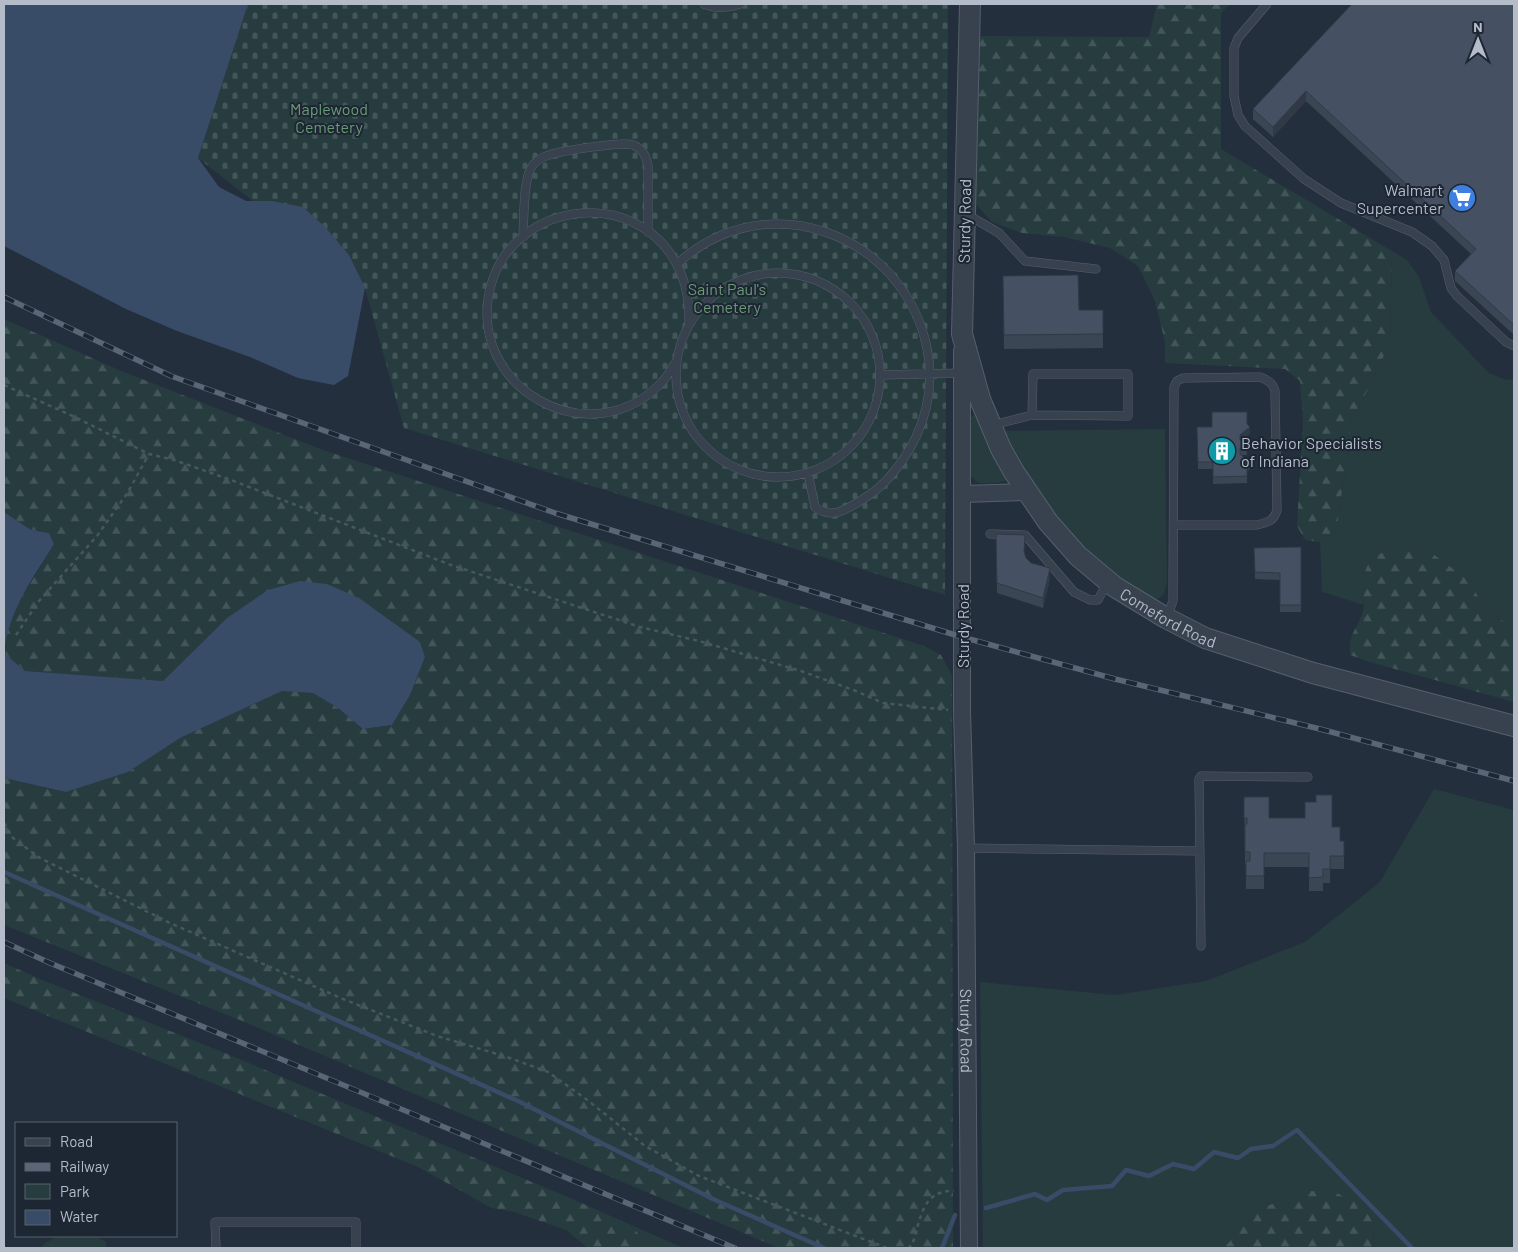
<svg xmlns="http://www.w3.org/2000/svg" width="1518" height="1252" font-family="Barlow,sans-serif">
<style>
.green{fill:#263c3f}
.forest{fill:url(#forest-firs)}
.cemetery{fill:url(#cemetery-stones)}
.water{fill:#394c67}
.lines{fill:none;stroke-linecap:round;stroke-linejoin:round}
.stream{stroke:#394c67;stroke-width:4.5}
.service-casing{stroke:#565f6c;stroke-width:9}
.minor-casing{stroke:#565f6c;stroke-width:18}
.tertiary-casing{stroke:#565f6c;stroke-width:22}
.path{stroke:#44595c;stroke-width:2.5;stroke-dasharray:4 4;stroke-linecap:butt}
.service{stroke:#38414e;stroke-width:8}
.minor{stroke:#38414e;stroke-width:16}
.tertiary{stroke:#38414e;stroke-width:20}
.rail-casing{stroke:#5a6575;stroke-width:5.5}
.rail{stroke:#1d2633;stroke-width:4;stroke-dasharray:11;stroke-linecap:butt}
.wall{fill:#3b4654}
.shaded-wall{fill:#303945}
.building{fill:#455162;stroke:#303945}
.labels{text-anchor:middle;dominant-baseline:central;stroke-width:4;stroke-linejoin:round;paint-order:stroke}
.park-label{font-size:16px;fill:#6b9a76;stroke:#1d2633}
.poi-label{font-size:16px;fill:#b4bcc9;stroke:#1d2633;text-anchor:end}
.street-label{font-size:16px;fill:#b4bcc9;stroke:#1d2633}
</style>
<defs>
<pattern id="forest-firs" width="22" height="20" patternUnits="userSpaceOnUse" patternTransform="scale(1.25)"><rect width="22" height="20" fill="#263c3f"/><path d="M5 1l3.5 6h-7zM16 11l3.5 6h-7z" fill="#435659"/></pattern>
<pattern id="cemetery-stones" width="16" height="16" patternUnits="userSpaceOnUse" patternTransform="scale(1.25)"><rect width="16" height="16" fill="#263c3f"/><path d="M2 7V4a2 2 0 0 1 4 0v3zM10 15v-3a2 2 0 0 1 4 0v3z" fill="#435659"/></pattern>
</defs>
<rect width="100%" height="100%" fill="#242f3e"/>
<path class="green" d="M1392,251l15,9 12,17 12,35 58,61 17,7 8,-1v249l-24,-16 -26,-35 -99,-5 -3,22 2,11 -42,-13 -2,-50 5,1 12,-16 15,-107 15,-29 23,-48z
M975,413l30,62v6l-9,2h-18l-8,-8 1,-58z
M1165,429l2,153 -3,12 -10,8 -53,-35 -55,-57 -40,-68 -1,-11z
M1434,789l80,21v438h-141l1,-27 -70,-30 -80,57h-241l-3,-266 135,13 91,-14 99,-39 75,-60z
M631,1225l53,23h-41v-9z
M58,1236h37l11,6v6h-65l4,-5z"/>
<path class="forest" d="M1157,4h73l-9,9v136l171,102 -2,92 -23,48 -15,29 -15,107 -12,16 -20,-3 -8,-14 6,-105 -3,-40 -15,-12 -120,-6v-21l-10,-41 -17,-35 -28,-18 -46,-11 -42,-4 -30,-11 -17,-19v-167l174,1z
M4,319l115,51 201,79 604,197 17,9 11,21 1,572h-174l-532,-225 -243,-98v-147l62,14 62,-20 52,-34 102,-47 31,2 25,15 25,21 29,-4 18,-30 15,-38 -198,-39 -64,63 -138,-10 -21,-18 3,-21 11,-28 36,-60 -5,-11 -18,-3 -27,-18z
M1396,548l30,1 38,28 26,35 24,16v74l-144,-40 -20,-7c0,-5 -1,-11 1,-16 3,-11 11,-20 13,-32 1,-5 -2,-10 -2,-15 2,-27 7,-37 34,-44z
M4,963l36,16 180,72 350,147 61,27 12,14v9h-55l-22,-18 -52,-18 -22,-4 -74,-41 -414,-169z
M1304,1191h28l24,11 18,19 -1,27h-149l26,-30 17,-12z"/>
<path class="cemetery" d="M248,4h700l-3,591 -541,-167 -39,-140 -167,-130z"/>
<path class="water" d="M4,4h244l-50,154 21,29 27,14h26l31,6 23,21 23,27 16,33 -17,88 -14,9 -36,-7 -48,-21 -73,-26 -51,-22 -122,-63z
M4,512l27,18 18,3 5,11c-22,36 -45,66 -50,109l21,18 138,10 64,-63 41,-28 32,-9 27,3 32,14 61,44 5,15 -15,38 -18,30 -29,4 -25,-21 -25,-15 -31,-2 -102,47 -52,34 -62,20 -62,-14z"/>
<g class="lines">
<path class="stream" d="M4,872l514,229 197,99 109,48
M986,1208l49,-14 12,6 16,-10 49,-4 14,-16 23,6 24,-12 21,5 20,-17 24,6 13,-9 22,-3 24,-16 115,118
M942,1248l13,-33"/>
<defs>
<path id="service" d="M704,4c12,5 24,4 36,0
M1267,4l-29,34 -4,10v48l4,19 7,11 59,53 37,24 71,29 20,14 12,14 7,28 6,8 49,46 8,4
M966,214l33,19 26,28 71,8
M523,237c1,-17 0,-56 8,-69 4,-7 11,-11 18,-13 12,-4 75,-14 84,-10 10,4 13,11 15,21v66
M677,264c88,-81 226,-32 250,84 6,30 2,61 -11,89 -12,24 -29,48 -53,62 -16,10 -31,21 -48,8l-7,-34
M676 375a102 102 0 1 1 204 0a102 102 0 1 1-204 0Z
M676,362c-4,6 -8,13 -13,19 -72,78 -200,6 -172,-96 24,-85 146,-99 186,-20 10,19 12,37 12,58
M881,375l81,-2
M993,425l39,-10 96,1v-42h-95l-1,41
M990,534l35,1 49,57 16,8h8l10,-19
M1167,616l6,-15 1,-214 3,-6 6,-3 77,-1c8,3 13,6 15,14l2,119c-3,11 -9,12 -20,15h-83
M966,848l233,3
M1201,946l-2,-167 2,-3 107,1
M216,1248l-1,-26h141v26"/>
<g id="minor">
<path id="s1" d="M962,351v361l4,136 3,400"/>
<path d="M962,494l64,-2"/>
</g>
<g id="tertiary">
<path id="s2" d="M970,4l-8,330 18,65 21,50 13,23 34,50 30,34 37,31 51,31 39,20 108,35 201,53"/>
</g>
</defs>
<use href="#service" class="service-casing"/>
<use href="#minor" class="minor-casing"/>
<use href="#tertiary" class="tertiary-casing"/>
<path class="path" d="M4,385l73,33 72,36 25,6 57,20 220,85 189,62 59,14 102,30 55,20 27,12 65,7
M16,635l23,-34 58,-65 31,-44 21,-38
M4,823l9,15 27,20 130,65 173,76 94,37 70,21 41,15 38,27 59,47 54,30 188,72
M908,1248l4,-3c9,-25 9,-55 42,-54"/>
<use href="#service" class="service"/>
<use href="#minor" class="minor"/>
<use href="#tertiary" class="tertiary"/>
<defs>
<path id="rail" d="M4,297l167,79 384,137 407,124 153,42 205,50 194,52
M4,942l46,21 685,285"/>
</defs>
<use href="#rail" class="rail-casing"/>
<use href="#rail" class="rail"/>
</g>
<path class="wall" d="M1514,4v331l-59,-54v-10l16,-17 -165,-153 -33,36 -20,-18v-10z
M1003,276l76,34h24v38l-99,1z
M1247,424l3,10 -8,6h5v15h-6l9,14 -3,3v11l-34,1v-15h-15l-1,-42h15z
M996,534l28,20 2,4 24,21 -7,29 -46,-15z
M1301,547v65h-21v-32l-25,-1 -1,-31z
M1244,797l25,21 63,9 8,14h4v28h-14v14h-7v8h-14v-24h-45v22h-18v-24h-1z"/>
<path class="shaded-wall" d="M1306,91v10l-33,36v-10z
M1250,427v7l-10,8v-7z
M1250,463v6l-3,3v-7z
M1050,568v11l-7,29v-10z"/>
<path class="building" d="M1352,4h162v321l-59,-54 21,-22 -170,-158 -33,36 -20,-18z
M1078,275l1,35h24v24l-99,1 -1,-59z
M1212,412h35v12l3,3 -10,8v5h7v8h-7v6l10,9 -3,2v11l-34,1v-15h-15l-1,-35h15z
M996,534l29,1 -1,17 2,6 5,5 19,5 -7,30 -46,-15z
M1301,547v58h-21v-32l-25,-1 -1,-24z
M1316,795h16v32h8v14h4v15h-14v13h-7v8l-14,1v-25h-45v23h-18v-15h4v-9h-5v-28h2v-6h-3v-21h25v21h36v-16h11z"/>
<defs>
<symbol id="supermarket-disc" viewBox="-11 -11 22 22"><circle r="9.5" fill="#3f7fe0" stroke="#1d2633"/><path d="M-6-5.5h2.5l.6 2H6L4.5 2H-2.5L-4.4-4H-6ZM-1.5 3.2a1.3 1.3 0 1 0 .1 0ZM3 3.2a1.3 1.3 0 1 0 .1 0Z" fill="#fff"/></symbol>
<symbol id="building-disc" viewBox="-11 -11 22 22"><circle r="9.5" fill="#0f9aa8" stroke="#1d2633"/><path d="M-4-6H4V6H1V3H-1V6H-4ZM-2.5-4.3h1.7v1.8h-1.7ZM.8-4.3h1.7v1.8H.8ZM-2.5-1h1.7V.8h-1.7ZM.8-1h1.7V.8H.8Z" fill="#fff"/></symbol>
</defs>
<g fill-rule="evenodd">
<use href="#supermarket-disc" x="1446" y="182" width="32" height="32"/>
<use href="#building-disc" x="1206" y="435" width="32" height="32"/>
</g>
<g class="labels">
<g class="park-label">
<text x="329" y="108">Maplewood<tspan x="329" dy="18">Cemetery</tspan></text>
<text x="727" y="288">Saint Paul's<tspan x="727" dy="18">Cemetery</tspan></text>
</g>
<g class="poi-label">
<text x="1443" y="189">Walmart<tspan x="1443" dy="18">Supercenter</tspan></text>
<text x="1241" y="442" text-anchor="start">Behavior Specialists<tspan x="1241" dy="18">of Indiana</tspan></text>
</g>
<g class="street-label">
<text transform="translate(964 221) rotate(-89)">Sturdy Road</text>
<text stroke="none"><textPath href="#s2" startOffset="694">Comeford Road</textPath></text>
<text transform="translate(962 626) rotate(-90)">Sturdy Road</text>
<text stroke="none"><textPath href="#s1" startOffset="680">Sturdy Road</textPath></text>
</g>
</g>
<rect width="1518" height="1252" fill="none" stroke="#b4bcc9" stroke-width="10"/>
<rect x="15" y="1122" width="162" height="115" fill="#1d2633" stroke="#59626f"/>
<rect x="25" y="1138" width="25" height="8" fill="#38414e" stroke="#59626f"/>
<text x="60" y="1147" font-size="15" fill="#b4bcc9">Road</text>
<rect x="25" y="1163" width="25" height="8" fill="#5a6575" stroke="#59626f"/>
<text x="60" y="1172" font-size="15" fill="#b4bcc9">Railway</text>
<rect x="25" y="1184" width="25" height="15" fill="#263c3f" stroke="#59626f"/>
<text x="60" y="1197" font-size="15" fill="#b4bcc9">Park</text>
<rect x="25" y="1210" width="25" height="15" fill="#394c67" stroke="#59626f"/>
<text x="60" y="1222" font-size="15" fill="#b4bcc9">Water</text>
<g transform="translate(1478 40)" stroke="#1d2633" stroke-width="4" paint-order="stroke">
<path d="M0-4L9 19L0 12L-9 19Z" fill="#b4bcc9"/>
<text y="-8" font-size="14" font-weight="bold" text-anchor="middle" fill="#b4bcc9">N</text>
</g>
</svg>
